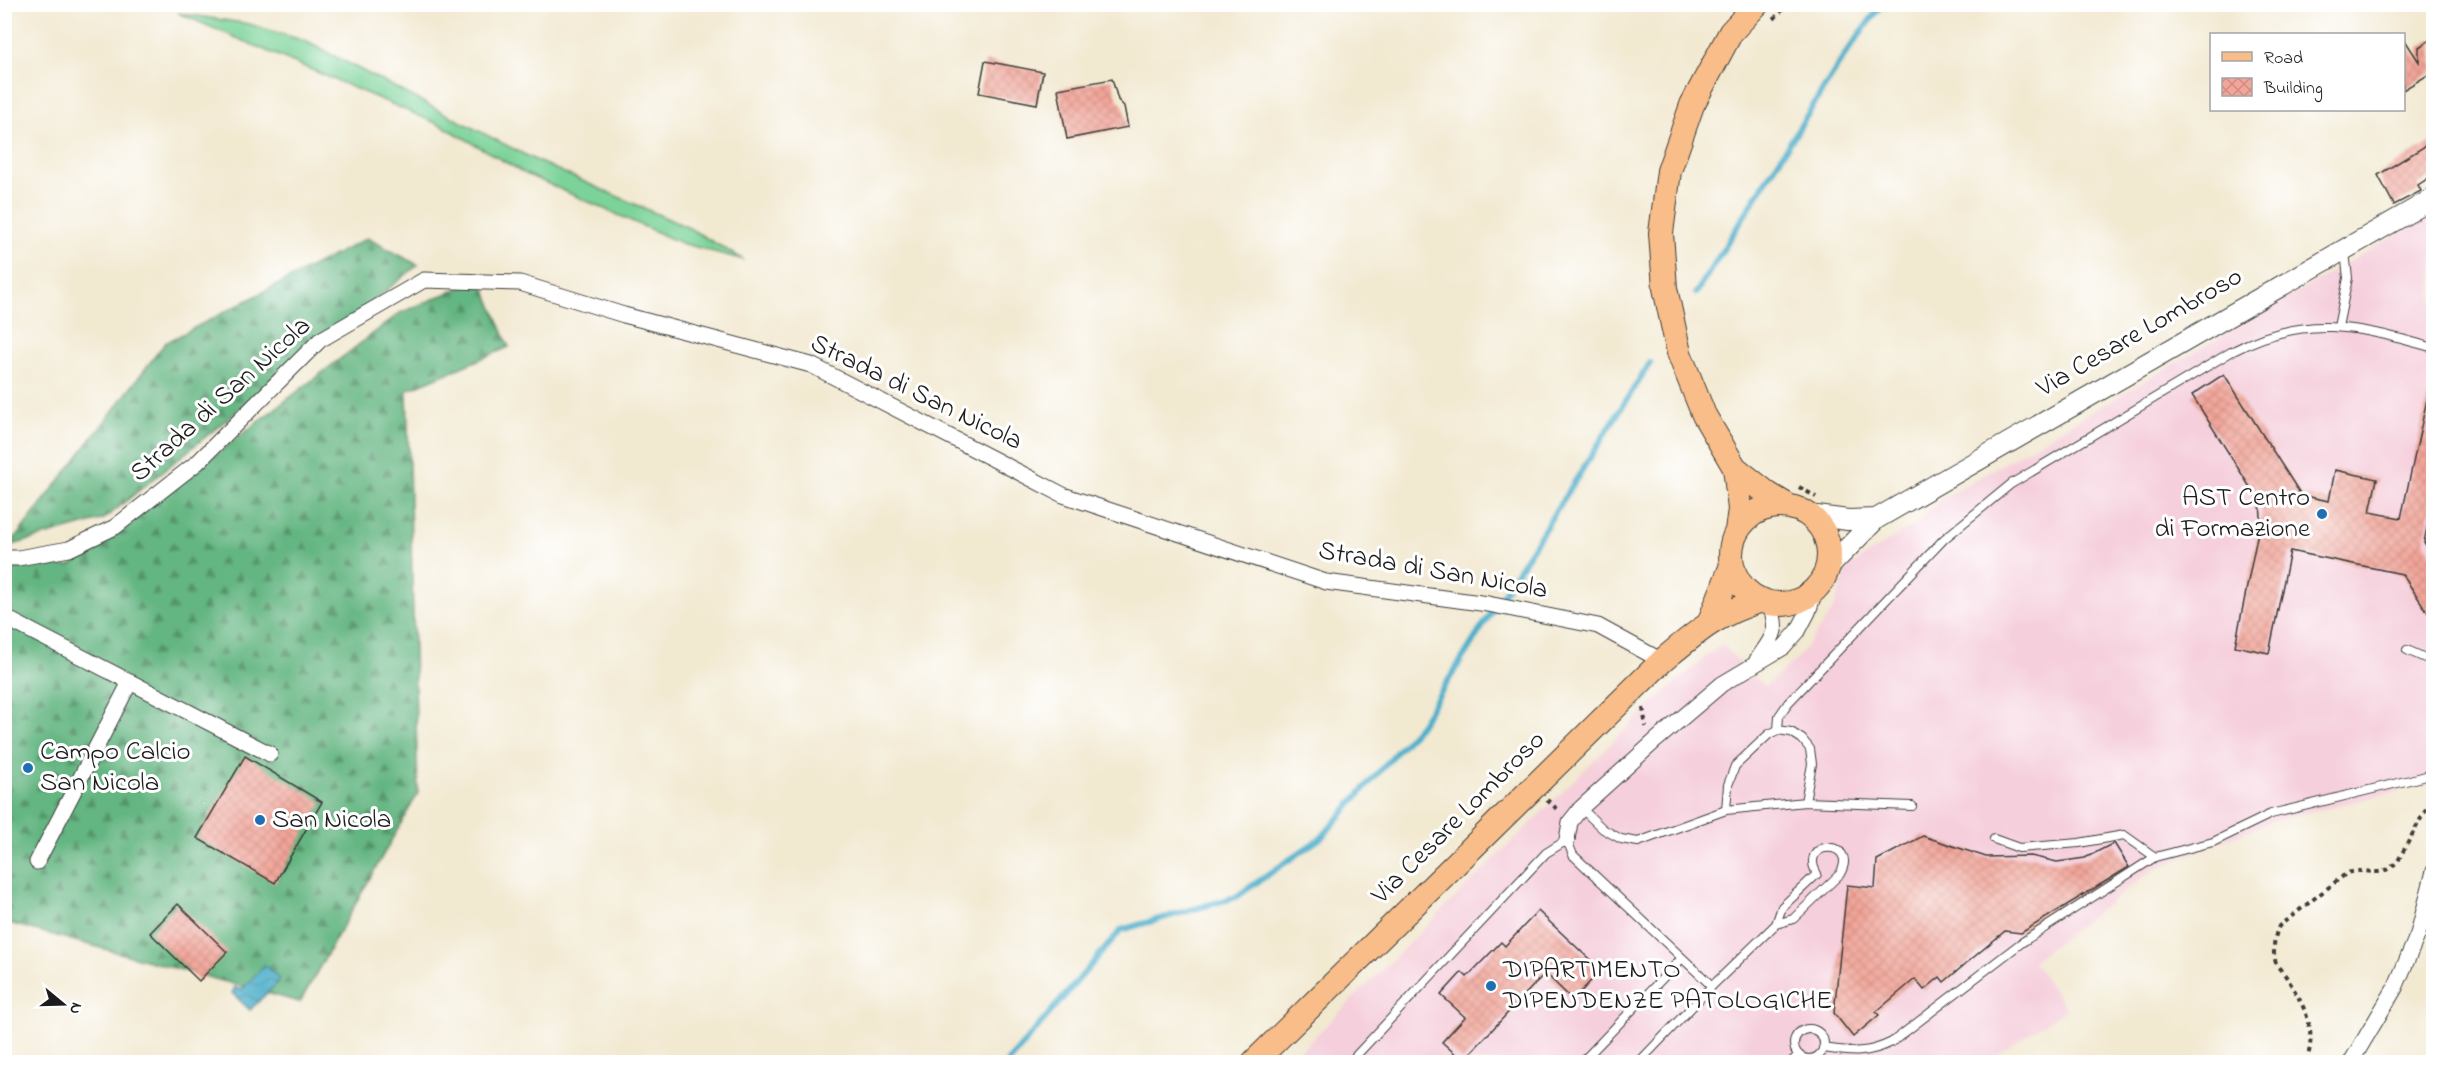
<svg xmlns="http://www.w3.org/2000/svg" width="2438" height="1067" font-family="'Indie Flower',sans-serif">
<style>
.built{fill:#f5cfdb}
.grass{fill:#7bd399;stroke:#4c785a;stroke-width:1.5}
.forest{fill:url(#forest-firs);stroke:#40684e;stroke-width:1.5}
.water{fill:url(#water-waves);stroke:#346674;stroke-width:1.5}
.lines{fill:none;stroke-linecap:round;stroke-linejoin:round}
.stream{stroke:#4cafcb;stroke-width:6}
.building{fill:url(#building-cross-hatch)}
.service-casing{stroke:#3c3b37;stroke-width:10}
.minor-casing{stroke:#3c3b37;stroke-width:17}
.tertiary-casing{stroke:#3c3b37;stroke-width:22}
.primary-casing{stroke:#3c3b37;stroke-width:26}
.path{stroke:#3c3b37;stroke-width:4;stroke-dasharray:4.5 4.5;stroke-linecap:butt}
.service{stroke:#fff;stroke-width:8}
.minor{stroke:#fff;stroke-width:15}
.tertiary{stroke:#fff;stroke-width:20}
.primary{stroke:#f8bd89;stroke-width:24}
.poi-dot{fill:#1f6fb2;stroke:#fff;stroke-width:2}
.labels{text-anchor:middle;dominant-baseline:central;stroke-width:6;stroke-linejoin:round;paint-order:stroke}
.street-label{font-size:27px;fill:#1c1c1c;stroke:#fff}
.poi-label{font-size:27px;fill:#1c1c1c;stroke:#fff;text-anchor:start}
</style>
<defs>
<pattern id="forest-firs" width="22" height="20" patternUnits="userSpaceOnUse" patternTransform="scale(1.5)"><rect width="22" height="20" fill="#64b581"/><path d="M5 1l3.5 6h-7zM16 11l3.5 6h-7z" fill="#529269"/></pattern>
<pattern id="water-waves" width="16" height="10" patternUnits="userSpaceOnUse" patternTransform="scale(1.5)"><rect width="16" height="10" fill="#4cafcb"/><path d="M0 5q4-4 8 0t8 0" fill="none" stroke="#3e8ea4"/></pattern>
<pattern id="building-cross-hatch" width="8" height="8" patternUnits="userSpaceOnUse" patternTransform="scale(1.5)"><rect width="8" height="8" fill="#f2a599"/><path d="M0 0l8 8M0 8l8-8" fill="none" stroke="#cf8d83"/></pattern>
</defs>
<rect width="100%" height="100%" fill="#fff"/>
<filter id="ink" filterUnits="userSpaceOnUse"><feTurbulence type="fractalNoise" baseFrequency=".0167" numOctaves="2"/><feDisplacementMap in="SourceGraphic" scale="12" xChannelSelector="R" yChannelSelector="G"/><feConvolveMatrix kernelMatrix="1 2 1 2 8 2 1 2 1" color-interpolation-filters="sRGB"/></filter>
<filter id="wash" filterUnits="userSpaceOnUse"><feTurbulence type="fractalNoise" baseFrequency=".008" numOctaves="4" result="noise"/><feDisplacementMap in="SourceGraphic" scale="24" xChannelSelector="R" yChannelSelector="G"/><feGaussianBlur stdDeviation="1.35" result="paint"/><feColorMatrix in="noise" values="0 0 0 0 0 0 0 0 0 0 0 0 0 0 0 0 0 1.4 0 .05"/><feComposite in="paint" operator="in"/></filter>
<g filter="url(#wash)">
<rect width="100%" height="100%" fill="#f2e9d1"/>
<path class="built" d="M2433,213v570l-161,38 -118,48 -121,92 34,48 -82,53h-696l359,-355 73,-63 44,42 31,-26 36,-48 16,-45 67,-43 22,-22z"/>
<path class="grass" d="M178,13l71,11 56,17 232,120 152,67 55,32 -63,-17 -155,-69 -83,-48z"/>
<path class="forest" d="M367,238l51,27 -314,254 -95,27 156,-203z
M481,279l28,68 -102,43 11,403 -118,209 -295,-80 -1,-357 66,1 330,-253z"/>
<path class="water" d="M265,965l15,15 -30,30 -18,-17 3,-6 6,3z"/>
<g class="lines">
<path class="stream" d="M1696,293l150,-240 36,-49
M1008,1062l113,-132 115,-33 86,-60 98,-112 230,-362"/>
</g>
<g id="blocks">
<path class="building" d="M2403,37l16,25v-15l14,-9v34l-30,18z
M985,61l58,11 -6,32 -58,-11z
M1112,79l6,21 6,6 4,21 -61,12 -9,-50z
M2433,141v34l-15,10 3,6 -27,14 -16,-30z
M2224,374l77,121 28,6 6,-31 42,9 -7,33 31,6 26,-119 6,1v99l-9,43 9,15v63l-31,-46 -112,-23 -21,102 -34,-7 26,-129 -1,-14 -68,-108z
M245,756l77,46 -47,81 -78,-45z
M1923,836l63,21 45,-1 26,6 28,-4 29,-15 15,24 -108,66 -16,-2 -61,51 -4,-5 -16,13 -9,-11 -39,33 3,3 -26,22 -19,-24 13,-128 28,3 2,-28z
M178,904l49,48 -28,29 -49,-48z
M1538,911l63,59 -28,30 -28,-27 -82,88 -21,-19 23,-25 -24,-22 21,-23 5,5 34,-35 4,4z"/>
</g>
</g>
<g filter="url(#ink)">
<use href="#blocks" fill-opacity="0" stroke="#3c3b37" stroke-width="1.5"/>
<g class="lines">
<defs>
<path id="service" d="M2338,327l10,-49 -3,-26
M2407,650l27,12
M1778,730l1,-14 9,-13 156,-164 67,-55 220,-132c74,-39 126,-26 203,-4
M1581,808l22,21 18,10 17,3 88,-32 79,-8 107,4
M1726,810l2,-25 7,-19 34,-32 9,-4 13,2 11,7 8,10 2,15 -7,38
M1994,839l25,9 60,-5 45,-8 31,22
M1794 1044a15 15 0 1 1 30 0a15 15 0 1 1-30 0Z
M1823,1048c28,4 43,7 69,-6l129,-99 134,-86 58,-15 58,-28 163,-40
M1350,1062l196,-209 21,-13 6,15 139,131
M1582,1062l100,-104
M1639,1062l73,-76 64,-62 17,-5 47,-45c20,-35 -43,-35 -23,0l-35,33 -6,17
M1791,1062l8,-7"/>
<path id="minor" d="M4,558h14l51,-9 46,-22 83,-65 122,-122 104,-60 96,3 104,32 187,50 252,130 263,87 162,22 110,22 64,35
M4,617l266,137
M1757,660c17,-25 23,-28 12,-58
M1567,840l3,-18 11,-14 74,-67 67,-57 62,-37 14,-16 10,-19 8,-24
M37,862l93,-180
M2351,1062l44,-74 23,-54 16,-63"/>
<path id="tertiary" d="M1809,515l39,5 28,-1
M1827,569l49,-50 558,-321"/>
<path id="primary" d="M1735,468l33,26 20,12
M1731 555a49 49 0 1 1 98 0a49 49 0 1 1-98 0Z
M1737,531l3,-22 -5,-41 -31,-53 -25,-62 -14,-65 -4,-55 8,-62 23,-66 39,-73 26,-28
M1710,621l22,-56
M1254,1062l408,-401c36,-30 54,-47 100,-61"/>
</defs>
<use href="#service" class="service-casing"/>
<use href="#minor" class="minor-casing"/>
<use href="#tertiary" class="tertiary-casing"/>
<use href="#primary" class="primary-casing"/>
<path class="path" d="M1774,19l14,-15
M1799,487l17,10
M1643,708l3,19
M1547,800l12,11
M2306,1062c12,-32 -2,-57 -19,-84 -3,-5 -9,-10 -11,-15 -4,-12 -2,-26 3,-37l68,-53c23,-7 32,8 51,-12l36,-67"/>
<use href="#service" class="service"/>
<use href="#minor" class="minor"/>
<use href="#tertiary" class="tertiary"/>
<use href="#primary" class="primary"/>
</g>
</g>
<g class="poi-dot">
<circle cx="2322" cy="514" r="6"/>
<circle cx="28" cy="768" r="6"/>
<circle cx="260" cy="820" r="6"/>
<circle cx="1491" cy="986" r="6"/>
</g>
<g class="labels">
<g class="street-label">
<text transform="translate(2140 333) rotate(-30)">Via Cesare Lombroso</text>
<text transform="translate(916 393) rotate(26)">Strada di San Nicola</text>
<text transform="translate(221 400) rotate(-42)">Strada di San Nicola</text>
<text transform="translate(1433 571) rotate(10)">Strada di San Nicola</text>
<text transform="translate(1459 818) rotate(-45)">Via Cesare Lombroso</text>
</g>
<g class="poi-label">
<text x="2310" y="498" text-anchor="end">AST Centro<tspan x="2310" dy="31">di Formazione</tspan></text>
<text x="40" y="752">Campo Calcio<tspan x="40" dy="31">San Nicola</tspan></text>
<text x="272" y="820">San Nicola</text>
<text x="1503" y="970">DIPARTIMENTO<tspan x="1503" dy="31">DIPENDENZE PATOLOGICHE</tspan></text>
</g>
</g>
<rect width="2438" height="1067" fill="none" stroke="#fff" stroke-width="24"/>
<rect x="2210" y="33" width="195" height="78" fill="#ffffff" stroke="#a4a4a4" stroke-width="1.5"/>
<rect x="2222" y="52" width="30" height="9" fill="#f8bd89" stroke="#a4a4a4" stroke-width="1.5"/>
<text x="2264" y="63" font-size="18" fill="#1c1c1c">Road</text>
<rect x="2222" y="78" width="30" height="18" fill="url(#building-cross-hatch)" stroke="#a4a4a4" stroke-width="1.5"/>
<text x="2264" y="93" font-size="18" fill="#1c1c1c">Building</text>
<g transform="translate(63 1004) rotate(109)" stroke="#ffffff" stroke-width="4.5" paint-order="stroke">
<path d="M0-4.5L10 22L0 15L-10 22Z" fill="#1c1c1c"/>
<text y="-9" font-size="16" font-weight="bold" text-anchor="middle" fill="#1c1c1c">N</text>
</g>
</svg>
